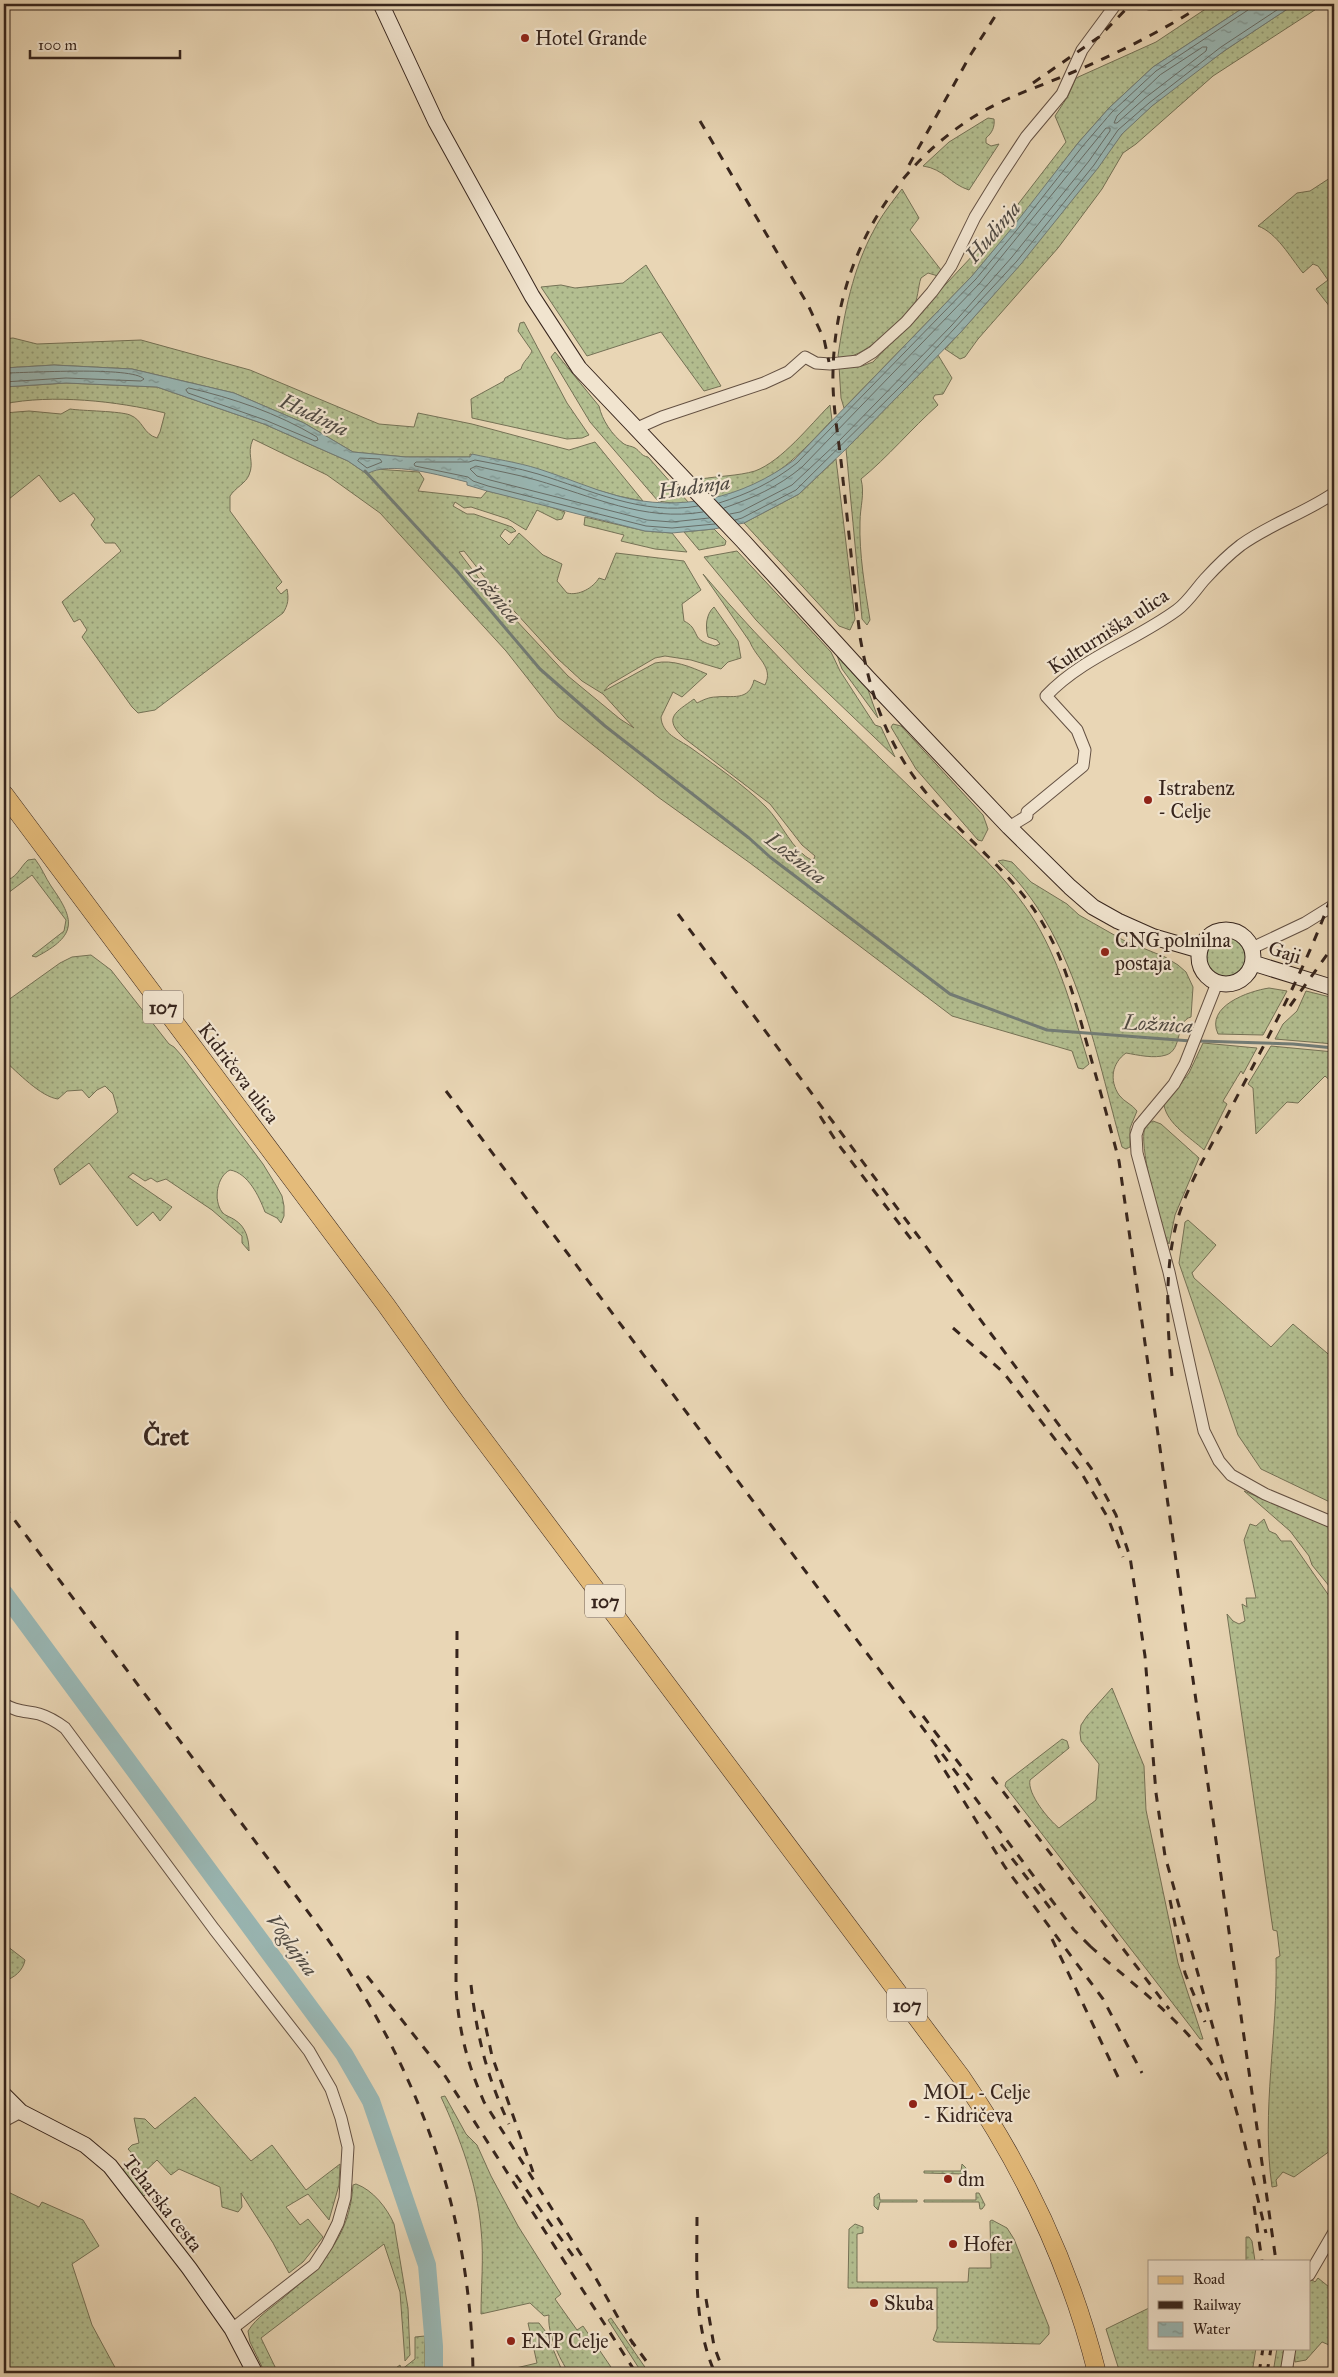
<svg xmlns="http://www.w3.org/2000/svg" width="1338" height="2377" font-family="'IM FELL Great Primer',serif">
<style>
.grass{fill:url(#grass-dots);stroke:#757256;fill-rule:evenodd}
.water{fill:url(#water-ripples);stroke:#727d78}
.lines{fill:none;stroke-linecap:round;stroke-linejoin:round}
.shore{stroke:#686e68;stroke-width:1}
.stream{stroke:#727d78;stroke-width:3}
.river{stroke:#99b7b4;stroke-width:18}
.street-casing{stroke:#645143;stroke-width:13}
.secondary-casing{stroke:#37251d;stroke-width:17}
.primary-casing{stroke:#37251d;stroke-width:19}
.street{stroke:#f1e4cf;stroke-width:11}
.secondary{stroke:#f1e4cf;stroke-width:15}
.primary{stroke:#e4bb7a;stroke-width:18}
.rail{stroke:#37251d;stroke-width:3;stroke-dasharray:9 9;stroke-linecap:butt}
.poi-dot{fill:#8f2418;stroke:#f1e4cf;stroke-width:2}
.labels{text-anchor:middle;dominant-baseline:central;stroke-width:4.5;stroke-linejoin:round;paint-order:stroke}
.shield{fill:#f1e4cf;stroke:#6f5e52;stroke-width:1}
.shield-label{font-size:19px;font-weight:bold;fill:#37251d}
.poi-label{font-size:20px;fill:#37251d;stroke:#f1e4cf;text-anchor:start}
.street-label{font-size:20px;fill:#37251d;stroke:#f1e4cf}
.water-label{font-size:21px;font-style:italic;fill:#504a43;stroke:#f1e4cf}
.district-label{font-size:25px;font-weight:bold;fill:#37251d;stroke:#f1e4cf}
</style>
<defs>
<pattern id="grass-dots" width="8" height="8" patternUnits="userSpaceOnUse" patternTransform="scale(1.25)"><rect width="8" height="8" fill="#b3be90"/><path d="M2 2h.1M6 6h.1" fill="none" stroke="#929a75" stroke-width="1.8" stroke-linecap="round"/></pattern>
<pattern id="water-ripples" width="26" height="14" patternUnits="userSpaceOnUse" patternTransform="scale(1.25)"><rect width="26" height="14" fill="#99b7b4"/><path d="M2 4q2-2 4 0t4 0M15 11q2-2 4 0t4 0" fill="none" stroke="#7e9592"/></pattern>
</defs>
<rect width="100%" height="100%" fill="#e9d6b5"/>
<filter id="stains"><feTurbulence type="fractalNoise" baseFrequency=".004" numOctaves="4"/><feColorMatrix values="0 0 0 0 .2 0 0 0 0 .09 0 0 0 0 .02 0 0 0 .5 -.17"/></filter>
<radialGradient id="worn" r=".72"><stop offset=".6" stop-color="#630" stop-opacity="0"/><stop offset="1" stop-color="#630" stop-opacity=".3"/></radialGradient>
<path class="grass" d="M1213,4h36l-96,63 -44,41 -31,35 -64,84 -42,49 -128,132 -3,-10 -2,-32h23l11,-4 132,-141 61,-79 -11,-26 13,-20 8,-18 80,-36z
M1295,4h29l-111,72 -77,68 -13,9 -21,36 -44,59 -80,91 -13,18 -5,2 -15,-10c49,-52 92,-107 137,-162 14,-17 26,-38 41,-54 50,-51 113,-90 172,-129z
M988,118l6,1c1,8 -2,14 -8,19v5l5,3 8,-2 -30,46c-19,-6 -25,-21 -46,-24l26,-24z
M1333,176l1,128 -4,3 -14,-18 12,-9 -10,-14 -5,-2 -10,9c-13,-16 -26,-40 -45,-47l39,-33 13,-2z
M902,189l17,29 -9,12 31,40 -3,6 -10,-3 -7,5c-3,8 -3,23 -8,29 -14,18 -51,51 -73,52l-2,-3c6,-42 15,-88 36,-126 7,-14 18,-28 28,-41z
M646,265l75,121 -17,5 -43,-59 -74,24 -46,-69 20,-2 14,3 48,-5z
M524,322l43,81 22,32 -7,3 -15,1 -95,-21 -1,-19 33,-18 1,-3 16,-9c2,-8 8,-11 11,-18l-14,-20 2,-8z
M13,338l24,6 104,-4 109,30 129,54 35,3 4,-14 54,11 97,26 26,-8 48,59 -25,-5 -148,-42v3h-64l-53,-5 -49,-29 -70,-30 -102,-24 -78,-4 -50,3v-29z
M555,352l44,54c3,14 13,29 25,38 3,2 8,2 11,4 5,3 6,8 13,9l41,46 -11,1 -20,-3 -68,-79 -39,-65z
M938,355l14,23 -9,16 -8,1 -2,3 5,7c-26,23 -51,53 -77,74 4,15 -1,28 -1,43 -1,32 5,66 10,98l-3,5 -5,-6 -16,-170z
M66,383l91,4 107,37 84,37 19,13 8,-5 44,3 5,7 -6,12 63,7 6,-7 47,10 31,11 -3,7 -5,1 -20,-10 -11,20 -18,-11 -37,-12 -7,1 -9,-6 -2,4 14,8h7l38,13 4,4 -5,2 -6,-4 -5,7 9,9 10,-12 24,22 19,9 -5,17 10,12c12,3 26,-5 32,-15l6,2 11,-27 68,8 17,29 -19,14 2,17c8,4 9,7 13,15 3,6 12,8 18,10l5,-2 -3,-4 -9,-3c-3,-10 -2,-23 6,-30l24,34 3,17 -13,4 -7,7 -30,-9 -26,-4 -10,2 -46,27 -5,6 51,-28c18,-4 36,4 52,11l-25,23 -9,-5 -12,25c1,17 17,22 30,31 25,18 53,37 75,59 17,17 25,43 47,54l2,-5 -13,-11 -32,-41 -86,-66c-22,-20 -8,-26 10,-39l3,4c6,-3 12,-6 19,-6 16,-2 33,5 38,-17l11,5c9,-18 -9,-27 -15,-43l-47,-68c66,78 140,148 213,219 41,41 90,80 120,130 26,44 38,93 53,141l-6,5 -5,-1 -6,-17 -120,-35 -202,-153 -92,-66 -100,-80 -52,-66 -126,-138 -53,-38 -74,-36c-7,16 2,22 -4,36 -3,8 -14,13 -19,21v15l52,71 -6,6 5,6 6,-5c2,10 1,16 -4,24l-128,97 -17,3 -6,-6 -50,-70 5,-7 -7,-11 -6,3 -12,-20 59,-51 -6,-8h-10l-14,-18 4,-6 -21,-26 -14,9 -21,-27 -35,28v-90l25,-2 32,3 9,-5c13,2 50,2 60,6 13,5 13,19 27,23l3,-6 5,-19c-47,-12 -114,-19 -161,-9v-17zM464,551l30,38 64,70 24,22 21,13 31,34 -14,-9 -52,-43 -81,-87 -28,-37z
M830,405l2,15c-24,25 -47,52 -80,66 -11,5 -22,8 -33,12l-18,-19c17,-3 37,-3 54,-8 27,-10 55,-46 75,-66z
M836,459l19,160 -5,11 -11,-4 -95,-103 55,-29z
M585,517l60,14 27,2 15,19 -32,-3 -34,-8 3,-6 -40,-10z
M714,529l12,12 -1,4 -26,5 -15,-18z
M737,551l94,101 9,19 35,54 6,2 14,30 -88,-84 -51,-53 -52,-63z
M836,653l31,34 11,31 -36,-49z
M893,724l8,2 82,89 5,14 -6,12 -4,-1 -62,-71 -25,-42z
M35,859c7,9 10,18 16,27 24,34 27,49 -15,71l-4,-1 32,-25 2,-11 -34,-45 -28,21v-16c12,0 16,-13 24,-20z
M1003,860l9,2 19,20 36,22 12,11 44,25 42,17 13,8 8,7 7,15 -2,30c-16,4 -8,33 -25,38 -12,4 -28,0 -40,-2 -14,10 -17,27 -7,42 5,7 13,9 18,16l-7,17v19l-4,2 -4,-2c-27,-96 -47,-216 -124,-286z
M1205 958a21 21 0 1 1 42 0a21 21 0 1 1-42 0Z
M91,955l20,15 58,74 5,3 8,9 81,108 14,23 5,9 2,10v10l-3,7 -4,-5 -12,-6c-6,-16 -17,-39 -35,-42 -13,6 -17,30 -8,42 3,4 9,5 13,8 11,7 14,19 14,31l-7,-8v-7l-30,-26 -46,-31 -9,3 -6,-4 -6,3 -12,-8 -5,4 44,30 -12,14 -7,-9 -16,14 -48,-63 -29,22 -6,-16 64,-57 -5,-18 -8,-8 -8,4 -8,8 -7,-8 -15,1 -9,8c-17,-2 -41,-27 -54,-39v-57l56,-40 12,-6z
M1269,988l18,3 -24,44 -45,-1c-13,-28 31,-43 51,-46z
M1306,991l28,7v46l-59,-5 8,-15 14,-13z
M1203,1043l54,5 -14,26 -2,-3 -18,30 4,3 -23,46c-13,-12 -37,-26 -40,-45l25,-32z
M1271,1046l63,6v32l-9,-8 -27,27 -11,-1 -31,32 -3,-46 -5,-4z
M1153,1121l8,3 38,34 -24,57 -6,29c-10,-17 -28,-92 -25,-112 1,-5 4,-9 9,-11z
M1188,1220l28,25 -24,28 2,5 77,69 22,-23 41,35v145l-73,-35 -23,-34 -59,-172 6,-41z
M1244,1491l90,38v63l-22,-27 -3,-9 -19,-25z
M1264,1519l5,12 7,3 5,7h10l43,62v545l-40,29 -11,-5 -7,8 1,6 -5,1c-11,-76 6,-153 4,-229l4,-2 -3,-25 -4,-1 -46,-316 6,7 6,3 6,-3 -3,-17 5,3 -1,-9h10l-12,-58 6,-16 6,2z
M1112,1688l32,78 2,44 32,153 25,76h-3l-9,-12 -186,-241 1,-4 56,-43 5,2 2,7 -39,32c-3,14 19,40 29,48l37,-28 3,-36 -18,-23 -1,-8 1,-8 6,-9z
M4,1918l4,9 -4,12 3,7 18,14c-2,11 -11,18 -21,21z
M445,2096l21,38 11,11 14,31 27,50 43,68 -6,5 22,31 6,-4 32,47h-46c-10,-15 -22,-40 -20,-58l-5,1 -14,-13 -49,11c0,-28 3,-57 0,-85 -4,-46 -21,-91 -40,-132z
M195,2097l56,64 21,-16 34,45 34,-26 -1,21 -10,35 -21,-26 -22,13 14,18 8,-6 15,18 -20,25 -14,11 -16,-30 -32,-50 1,14 -4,5 -16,-5 -2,-20 -41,-18 -8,6 -14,-15 -17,16 13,16 -10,4 -22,-25 16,-12 -9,-10 4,-4 7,-2 -5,-25 11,1 10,10z
M962,2164l4,4 3,11 -3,2 -2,-7 -40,-1v-2h37z
M356,2184c17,6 31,24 38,40l14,84 2,47 -5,6 -5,-69 -16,-48 -123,94 17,35h-13l-15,-31 -2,-11c9,-14 22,-22 34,-32 38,-32 68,-61 71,-114z
M4,2190l35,17 3,-5 41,18 16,26 -27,18 20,61 26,48h-57l-8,-4 -5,1 -3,3h-41z
M879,2193l1,7h37v2h-37l-2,8 -4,-4v-9z
M976,2193h3l6,12 -3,4h-2l-1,-7h-55v-2h52z
M992,2220l15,8 7,11 35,88v7l-9,10 -103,-2 -4,-2 4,-11v-41h-89l1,-59 6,-5 8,3v6l-6,1v48h111l1,-14h22l-1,-47z
M1246,2237h3l3,4 3,20h-9z
M1318,2278l16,13v56l-12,-5 -16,18 -11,2 -1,-14h15v-65l2,-4 4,3z
M1149,2308v40h107l-4,25h-132l-14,-44z
M611,2318l38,55h-7l-34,-53z
M528,2323h11l7,9 17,41h-68l42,-10z
M425,2336v37h-36l11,-8 1,5 14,-11v-22z
M1277,2348h9l-4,25h-9z"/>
<path class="water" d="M1249,4h46l-71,47 -72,55 -30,28 -24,34 -77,96 -61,69 -114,116 -47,45 -55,29 -30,6 -42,4 -27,-2 -158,-40 -20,-6v-3c-25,-6 -78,-22 -100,-8l-19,-13 -84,-37 -107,-37 -91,-4 -62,4v-19l50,-3 78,4 102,24 70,30 49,29 53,5h64l2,-3c22,5 45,8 67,15 26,8 52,20 79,27 62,17 125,2 176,-36l178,-184 40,-48 66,-85 31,-35 44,-41z"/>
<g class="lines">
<path class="shore" d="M1203,47h4l-1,4 -61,47 -28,25h-3l3,-7 43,-41z
M4,373c22,0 128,-7 140,6l-3,2 -75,-3 -62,4
M189,388c44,10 88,25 128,49l1,3 -3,1 -50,-21 -77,-27 -2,-3z
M360,458l20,1 2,3 -15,6 -9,-7z
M719,503c29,-9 54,-21 78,-40l179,-184 40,-48 66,-84 30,-35 44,-41 92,-61 3,-6
M698,506c-55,10 -108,-16 -160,-32 -20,-6 -42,-10 -63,-14l-6,2h-53l-2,2 1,2 53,11 5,4 15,5 158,40 26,2 43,-4
M724,508c29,-10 54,-21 78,-41l178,-184 126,-155h4v3l-21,30 -77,96 -60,68 -113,116 -47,44 -52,27 -10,2
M703,512c-59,10 -111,-16 -167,-32 -20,-6 -40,-9 -60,-14l-6,3 7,7 13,4 157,40 25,2 37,-4
M735,520l7,-2 54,-28 108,-107 113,-122 77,-96 24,-35 31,-27 72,-56 65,-43"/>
<path class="stream" d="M365,471l92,100 83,98 65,57 144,112 21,19 180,137 97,36 144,11
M1198,1041l95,3 41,4"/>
<path class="river" d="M4,1593l340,461 27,47 56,164 7,81v27"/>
<defs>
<path id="street" d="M1149,4h22
M635,429l27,-12 102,-34 24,-11 17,-15 11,6 14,1 28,-3 15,-9 33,-30 26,-30 19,-26 24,-49 24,-39 27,-41 36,-43 20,-44 34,-46
M1009,827l18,-11v-4l56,-46 2,-16 -8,-20 -31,-34c37,-39 89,-55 131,-86 11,-8 19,-21 28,-31 11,-12 23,-24 36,-34 29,-21 64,-32 93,-52
M1252,948l53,-25 29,-18
M1217,983l-32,81 -11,20 -35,42 -3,9 1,18 32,119 35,159 15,30 12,14 34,19 69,29
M4,1704c12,8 23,7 35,10 10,3 18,8 26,14l149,201 95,122 22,38 10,29 7,29 -3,51 -7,25 -11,22 -13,20 -82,64
M4,2121l17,-9
M1309,2275l25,-43
M1286,2373l4,-25"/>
<path id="secondary" d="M381,4l55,118 96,174 47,72 164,173 124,136 142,150 61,60 23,20 25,14 36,16 45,13
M1199 957a27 27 0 1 1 54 0a27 27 0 1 1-54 0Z
M1253,963l81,25
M4,2095l17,17 64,33 25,21 79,102 43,61 23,44"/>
<path id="primary" d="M4,794l382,511 70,98 506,675c63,92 108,187 135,295"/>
</defs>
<use href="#street" class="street-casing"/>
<use href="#secondary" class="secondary-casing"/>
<use href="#primary" class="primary-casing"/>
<use href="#street" class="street"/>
<use href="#secondary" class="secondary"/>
<use href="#primary" class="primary"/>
<path class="rail" d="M1204,4c-42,27 -86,49 -133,69 -30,13 -62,23 -91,40 -92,55 -145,153 -147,259 -1,36 7,72 10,108 6,52 11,105 17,157 13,72 34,124 85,177 33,34 69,64 94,103 25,40 36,83 48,127 11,39 22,78 32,117l157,1100
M1033,83l66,-46 32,-33
M700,121l108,184 16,34 5,23
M909,165l62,-111 32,-50
M678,914l413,554 25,47 14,42 15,99 11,137 9,63 75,268 26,109
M1290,1006l44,-61
M446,1091l628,839 20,20
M820,1116l18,28 73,95
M953,1328l50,44 79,102 26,44 15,39
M1172,1376c-5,-50 -8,-106 5,-155 11,-38 34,-74 52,-109 38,-73 78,-145 105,-223
M4,1506l313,418c97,135 154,281 156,449
M457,1631l-1,358c3,42 11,74 28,113l110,173 39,69
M923,1716l51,67
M935,1755l70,112 98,132 39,74
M992,1777l177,232
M1001,1844l49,64
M1170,1900l15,73 20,49
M1052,1939l67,140
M1090,1946c46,42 105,82 134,139
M367,1976l73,92 196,305
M471,1985c6,52 16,92 38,139
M482,2010l10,46 41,116
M516,2175l62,88
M1254,2206l8,55
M697,2217c0,52 -4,107 18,156
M706,2299l8,47 10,27
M630,2339l25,34
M1259,2373l4,-25
M1267,2373l4,-25"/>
</g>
<g class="poi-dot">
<circle cx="525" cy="38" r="5"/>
<circle cx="1148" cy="800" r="5"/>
<circle cx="1105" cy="952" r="5"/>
<circle cx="913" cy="2104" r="5"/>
<circle cx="948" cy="2179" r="5"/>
<circle cx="953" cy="2244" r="5"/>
<circle cx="874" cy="2303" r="5"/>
<circle cx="511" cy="2341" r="5"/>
</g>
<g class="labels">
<g class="shield">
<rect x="143" y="990.5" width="40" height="33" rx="4"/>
<rect x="585" y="1584.5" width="40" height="33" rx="4"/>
<rect x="887" y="1988.5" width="40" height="33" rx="4"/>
</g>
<g class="shield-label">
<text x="163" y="1007">107</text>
<text x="605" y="1601">107</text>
<text x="907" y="2005">107</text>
</g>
<g class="poi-label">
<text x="535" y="38">Hotel Grande</text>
<text x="1158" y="788">Istrabenz<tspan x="1158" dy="23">- Celje</tspan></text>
<text x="1115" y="940">CNG polnilna<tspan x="1115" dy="23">postaja</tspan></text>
<text x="923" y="2092">MOL - Celje<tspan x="923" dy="23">- Kidričeva</tspan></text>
<text x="958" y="2179">dm</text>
<text x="963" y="2244">Hofer</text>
<text x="884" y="2303">Skuba</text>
<text x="521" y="2341">ENP Celje</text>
</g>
<g class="street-label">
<text transform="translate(1108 631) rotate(-33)">Kulturniška ulica</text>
<text transform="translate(1285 952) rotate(18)">Gaji</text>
<text transform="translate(239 1073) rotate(53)">Kidričeva ulica</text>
<text transform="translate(163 2203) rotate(52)">Teharska cesta</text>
</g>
<g class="water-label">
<text transform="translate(993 232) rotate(-50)">Hudinja</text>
<text transform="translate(314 415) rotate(25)">Hudinja</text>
<text transform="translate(694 487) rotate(-8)">Hudinja</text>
<text transform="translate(494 594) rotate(49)">Ložnica</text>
<text transform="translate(796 858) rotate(38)">Ložnica</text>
<text transform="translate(1158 1024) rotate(3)">Ložnica</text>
<text transform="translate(292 1945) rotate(54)">Voglajna</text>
</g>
<g class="district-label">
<text x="166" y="1436">Čret</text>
</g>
</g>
<rect width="1338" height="2377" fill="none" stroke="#e9d6b5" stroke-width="20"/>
<rect x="5" y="5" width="1328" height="2367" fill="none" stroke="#37251d" stroke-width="2.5"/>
<rect x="10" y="10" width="1318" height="2357" fill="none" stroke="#37251d"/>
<rect x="1148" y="2260" width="162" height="90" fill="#f1e4cf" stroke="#a79888"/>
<rect x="1158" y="2276" width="25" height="8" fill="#e4bb7a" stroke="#a79888"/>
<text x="1193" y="2284" font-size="15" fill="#37251d">Road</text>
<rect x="1158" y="2301" width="25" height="8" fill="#37251d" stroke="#a79888"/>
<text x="1193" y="2310" font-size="15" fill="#37251d">Railway</text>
<rect x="1158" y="2322" width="25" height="15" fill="url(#water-ripples)" stroke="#a79888"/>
<text x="1193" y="2334" font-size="15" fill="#37251d">Water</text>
<path d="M30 50v8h150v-8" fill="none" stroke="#37251d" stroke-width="2.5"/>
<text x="38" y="50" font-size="15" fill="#37251d" stroke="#f1e4cf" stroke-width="4" paint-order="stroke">100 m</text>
<rect width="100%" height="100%" filter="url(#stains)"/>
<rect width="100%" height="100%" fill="url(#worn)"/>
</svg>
